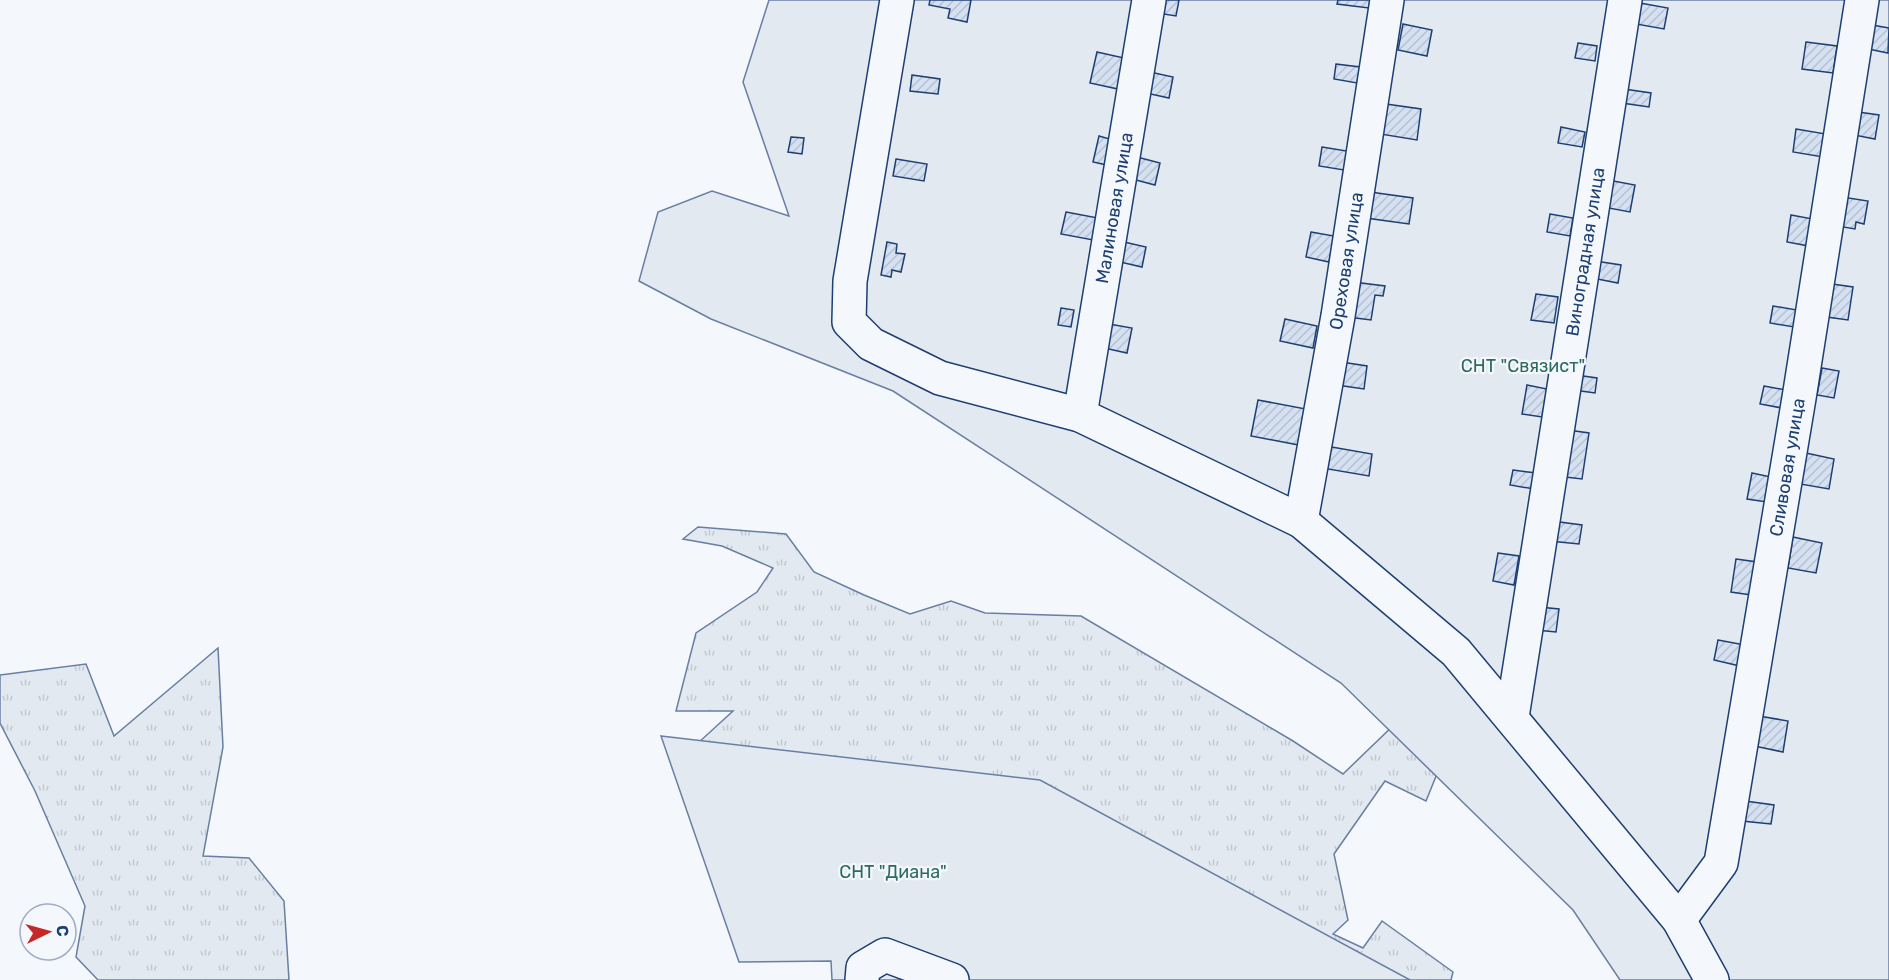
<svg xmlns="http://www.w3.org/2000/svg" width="1889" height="980" font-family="Rubik,sans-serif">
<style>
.grass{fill:url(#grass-tufts);stroke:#687fa3;stroke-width:1.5}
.garden{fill:#e3e9f0;stroke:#687fa3;stroke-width:1.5}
.building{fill:url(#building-hatch);stroke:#1d3f73;stroke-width:1.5}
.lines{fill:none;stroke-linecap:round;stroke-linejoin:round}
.minor-casing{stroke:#1d3f73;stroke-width:36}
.minor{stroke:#f4f7fb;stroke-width:33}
.labels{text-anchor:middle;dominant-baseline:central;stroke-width:4.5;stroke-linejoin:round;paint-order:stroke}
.street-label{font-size:18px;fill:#1d3f73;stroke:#f4f7fb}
.park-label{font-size:18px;fill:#2c6c60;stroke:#f4f7fb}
</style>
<defs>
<pattern id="grass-tufts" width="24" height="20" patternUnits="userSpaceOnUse" patternTransform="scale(1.5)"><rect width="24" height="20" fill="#e3e9f0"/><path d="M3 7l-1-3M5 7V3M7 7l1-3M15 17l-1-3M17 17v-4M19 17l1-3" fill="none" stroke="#c2c9d1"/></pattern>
<pattern id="building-hatch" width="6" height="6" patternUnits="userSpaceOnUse" patternTransform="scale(1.5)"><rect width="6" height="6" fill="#d5e0f0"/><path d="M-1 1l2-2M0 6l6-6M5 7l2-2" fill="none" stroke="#b6c1d1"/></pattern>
</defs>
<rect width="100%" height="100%" fill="#f4f7fb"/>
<path class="grass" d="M698,527l88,7 28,38 50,23 46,19 41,-13 34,12 96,3 212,125 50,33 55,-53 45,38 -17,42 -41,-20 -51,73 14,66 -15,14 30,14 19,-27 71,51 -2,8h-358l-395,-237 35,-32h-57l20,-78 61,-41 16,-24 -51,-22 -39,-7z
M218,648l5,99 -20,109 46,2 35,43 5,79h-191l-22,-23 9,-51 -50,-115 -35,-68v-48l86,-11 28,72z"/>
<path class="garden" d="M769,0h1120v980h-269l-47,-70 -232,-227 -448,-292 -182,-72 -72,-38 19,-69 54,-21 77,25 -46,-134z
M661,736l379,44 370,200h-578l-1,-19 -92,1z"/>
<path class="building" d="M930,0h41l-4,22 -19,-4 2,-9 -21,-4z
M1159,0h20l-3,16 -19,-3z
M1338,0h32l-1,8 -32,-4z
M1640,3l28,5 -4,21 -28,-5z
M1403,24l29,6 -5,26 -29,-6z
M1872,25l17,3 -1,25 -20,-4z
M1806,42l31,4 -4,27 -31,-4z
M1578,43l19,3 -2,15 -20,-3z
M1097,52l27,6 -6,31 -28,-6z
M1336,64l24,3 -3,16 -23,-4z
M1150,72l23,5 -4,21 -23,-5z
M912,75l28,4 -2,15 -28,-3z
M1624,89l27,4 -2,14 -27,-4z
M1379,103l42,6 -4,31 -43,-7z
M1858,112l21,3 -4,24 -21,-4z
M1561,127l24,5 -3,15 -24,-4z
M1796,129l30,5 -3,23 -30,-5z
M1099,136l14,4 -6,25 -14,-3z
M791,137l13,1 -2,16 -14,-2z
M1322,147l31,5 -3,19 -31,-5z
M1137,157l23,6 -5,22 -23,-6z
M896,159l31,5 -3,17 -31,-5z
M1608,180l27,5 -5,27 -27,-5z
M1370,192l43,6 -4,26 -43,-6z
M1842,197l26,4 -4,23 -8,-2 -1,7 -18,-3z
M1066,212l32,6 -5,22 -32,-6z
M1550,214l23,4 -3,18 -23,-4z
M1791,215l22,4 -4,27 -22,-4z
M1311,232l23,4 -5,26 -23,-5z
M887,242l10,2 -1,9 9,1 -4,18 -9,-2 -1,7 -10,-2z
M1124,242l22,5 -4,20 -22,-5z
M1595,261l26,4 -3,18 -26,-5z
M1353,282l32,4 -2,10 -8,-1 -4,25 -23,-3z
M1832,284l21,3 -5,33 -21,-3z
M1536,294l22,3 -4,26 -23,-3z
M1773,306l24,4 -3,17 -24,-4z
M1061,308l13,2 -3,17 -13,-2z
M1285,319l32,7 -4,22 -33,-7z
M1109,324l23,4 -5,25 -23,-5z
M1341,362l26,4 -3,23 -27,-4z
M1822,368l17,3 -5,27 -17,-3z
M1576,375l21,3 -2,15 -21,-3z
M1527,385l20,4 -5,28 -20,-3z
M1764,386l22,4 -4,18 -22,-4z
M1258,400l48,9 -2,37 -53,-10z
M1568,430l21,3 -7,46 -25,-3z
M1326,446l46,8 -3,22 -47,-8z
M1806,453l28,6 -5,30 -29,-5z
M1513,470l23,3 -2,16 -24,-4z
M1752,473l19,4 -4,25 -20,-3z
M1552,521l30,4 -3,19 -29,-3z
M1793,537l29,6 -6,30 -28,-5z
M1498,553l21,3 -5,29 -21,-4z
M1736,559l21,3 -6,33 -20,-3z
M1539,607l20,2 -3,23 -20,-2z
M1718,640l27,5 -5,21 -26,-6z
M1759,716l29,5 -5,31 -29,-6z
M1745,801l29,4 -3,19 -29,-3z"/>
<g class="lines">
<defs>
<g id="minor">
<path d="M897,0l-47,281 -1,41 22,22 69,34 140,37 221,106 155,131 223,268 33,60"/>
<path id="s1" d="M1080,415l69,-415"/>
<path id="s2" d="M1301,521l37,-205 49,-316"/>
<path id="s3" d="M1512,717l113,-717"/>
<path id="s4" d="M1679,920l42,-57 78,-465 63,-398"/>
<path d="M862,980l1,-12 22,-13 67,25"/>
</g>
</defs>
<use href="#minor" class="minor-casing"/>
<use href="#minor" class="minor"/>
</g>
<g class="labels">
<g class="street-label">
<text stroke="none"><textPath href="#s1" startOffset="210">Малиновая улица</textPath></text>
<text stroke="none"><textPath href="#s3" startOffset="471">Виноградная улица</textPath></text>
<text stroke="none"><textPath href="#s2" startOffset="264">Ореховая улица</textPath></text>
<text stroke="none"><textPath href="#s4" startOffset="472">Сливовая улица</textPath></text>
</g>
<g class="park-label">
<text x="1523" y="366">СНТ "Связист"</text>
<text x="893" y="872">СНТ "Диана"</text>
</g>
</g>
<g transform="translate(48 932) rotate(85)"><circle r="28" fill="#f4f7fb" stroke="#9eadc5" stroke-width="1.5"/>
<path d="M0-4.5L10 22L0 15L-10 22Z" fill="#c62828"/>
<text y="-9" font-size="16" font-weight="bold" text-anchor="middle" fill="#1d3f73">С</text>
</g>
</svg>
